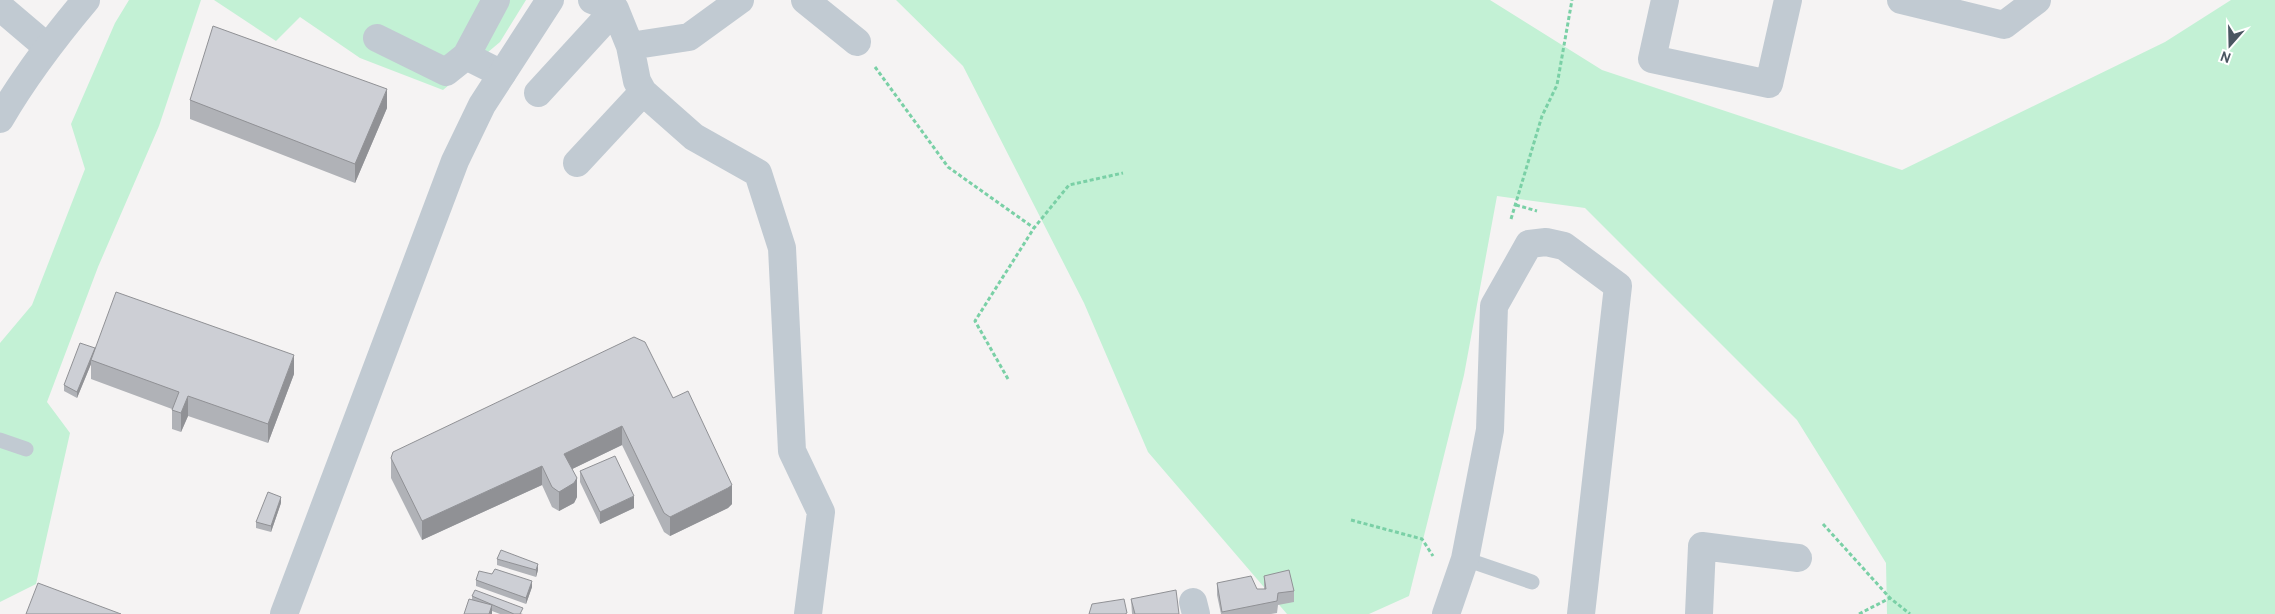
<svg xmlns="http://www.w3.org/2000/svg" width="2275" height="614" font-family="Overpass,sans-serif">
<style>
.green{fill:#c3f1d5}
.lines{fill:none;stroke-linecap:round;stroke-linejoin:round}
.path{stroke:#7ad0a6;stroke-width:3;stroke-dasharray:4 2.5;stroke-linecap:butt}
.service{stroke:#c1cad2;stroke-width:15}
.minor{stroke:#c1cad2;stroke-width:28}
.tertiary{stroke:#c1cad2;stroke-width:28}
.wall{fill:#b0b2b7}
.shaded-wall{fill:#909195}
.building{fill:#cdcfd5;stroke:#909195}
</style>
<rect width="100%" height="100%" fill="#f5f3f3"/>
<path class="green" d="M129,0h72l-42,126 -61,141 -51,135 23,31 -34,151 -36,18v-259l32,-38 53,-136 -14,-45 44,-101z
M214,0h312l-26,42 -57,48 -83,-32 -60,-41 -24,24z
M896,0h594l112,70 300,100 263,-128 66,-42h44v614h-388l-1,-51 -89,-143 -212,-212 -88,-12 -33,179 -55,221 -40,18h-82l-139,-162 -64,-149 -121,-237z"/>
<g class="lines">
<path class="path" d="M875,67l73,100 86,61
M1516,205l21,6
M1511,219l31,-103 15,-31 15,-85
M1008,379l-33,-58 59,-93 35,-43 54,-12
M1351,520l71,19 11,17
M1823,524l67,74 20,16
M1859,614l31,-16"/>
<path class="service" d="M0,440l26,9
M1465,559l67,23"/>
<path class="minor" d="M592,0l23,9 15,37 7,35 6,11 51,45 64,36 24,75 10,203 29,61 -13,102
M805,0l52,42
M1665,0l-13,59 117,25 19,-84
M1901,0l103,25 33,-25
M0,7l47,40
M377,38l69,34 20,-16 36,18
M630,46l59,-9 51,-37
M466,56l30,-56
M538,93l77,-84
M577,163l66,-71
M1193,602l3,12
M1446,614l19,-55 25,-129 4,-124 35,-62 17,-2 18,4 54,40 -37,328
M1699,614l3,-68 96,12"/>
<path class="tertiary" d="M0,119c25,-43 54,-81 86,-119
M284,614l171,-453 27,-56 68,-105"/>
</g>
<path class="wall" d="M190,100l197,8 -32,75 -165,-64z
M95,348l199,26 -26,69 -80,-27 -7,16 -9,-3v-20l-81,-30v-15l-14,34 -13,-7v-6z
M673,398l59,106 -4,4 -58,28 -6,-4 -42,-87 -50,24 5,28 -3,6 -15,8 -7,-4 -10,-22 -120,55 -31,-62v-20z
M580,471l54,37 -34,16 -20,-42z
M281,503l-10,29 -15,-4v-6z
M497,559l41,11 -2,7 -39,-12z
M492,574l40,13 -6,17 -50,-18v-6z
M1264,576l30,15v11l-16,3 -1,8 -6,1h-50l-4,-19v-12l40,6h7z
M472,596l51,18h-23l-8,-3v3l-20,-14z
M1131,599l48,15h-47z"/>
<path class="shaded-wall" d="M387,89v19l-32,75v-19z
M95,348l-4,12v4l-14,34v-6z
M294,355v19l-26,69v-19z
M188,396v20l-7,16v-19z
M622,426v19l-58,28v-19z
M542,466v19l-120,55v-19z
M577,478v19l-3,6 -15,8v-19z
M732,485v19l-4,4 -58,28v-19z
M634,496v12l-34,16v-12z
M281,497v6l-10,29v-6z
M538,564v6l-2,7v-7z
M532,581v6l-6,17v-6z
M492,605v9h-3z"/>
<path class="building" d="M213,26l174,63 -32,75 -165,-64z
M116,292l178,63 -26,69 -80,-28 -7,17 -9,-3 7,-18 -88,-32z
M634,337l11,5 28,56 15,-7 44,94 -4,3 -58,29 -6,-4 -42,-87 -58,28 13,24 -3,5 -15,9 -7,-5 -10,-21 -120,55 -31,-63 2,-6z
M80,343l15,5 -18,44 -13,-7z
M615,456l19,40 -34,16 -20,-41z
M268,492l13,5 -10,29 -15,-4z
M501,550l37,14 -2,6 -39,-11z
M495,569l37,12 -6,17 -50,-18 3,-9 13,3z
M1289,570l5,21 -16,2 -1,8 -55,11 -5,-29 34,-7 6,13h9l-2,-13z
M38,583l83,31h-95z
M475,590l48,18 -3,6h-6l-42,-18z
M1176,590l3,24h-44l-4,-15z
M469,599l23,6 -3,9h-25z
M1124,599l3,14 -2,1h-36l3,-10z"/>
<g transform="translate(2230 45) rotate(200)" stroke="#ffffff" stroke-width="4" paint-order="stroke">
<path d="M0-4L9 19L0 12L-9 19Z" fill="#4a5661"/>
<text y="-8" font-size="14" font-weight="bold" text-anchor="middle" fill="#4a5661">N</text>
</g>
</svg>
